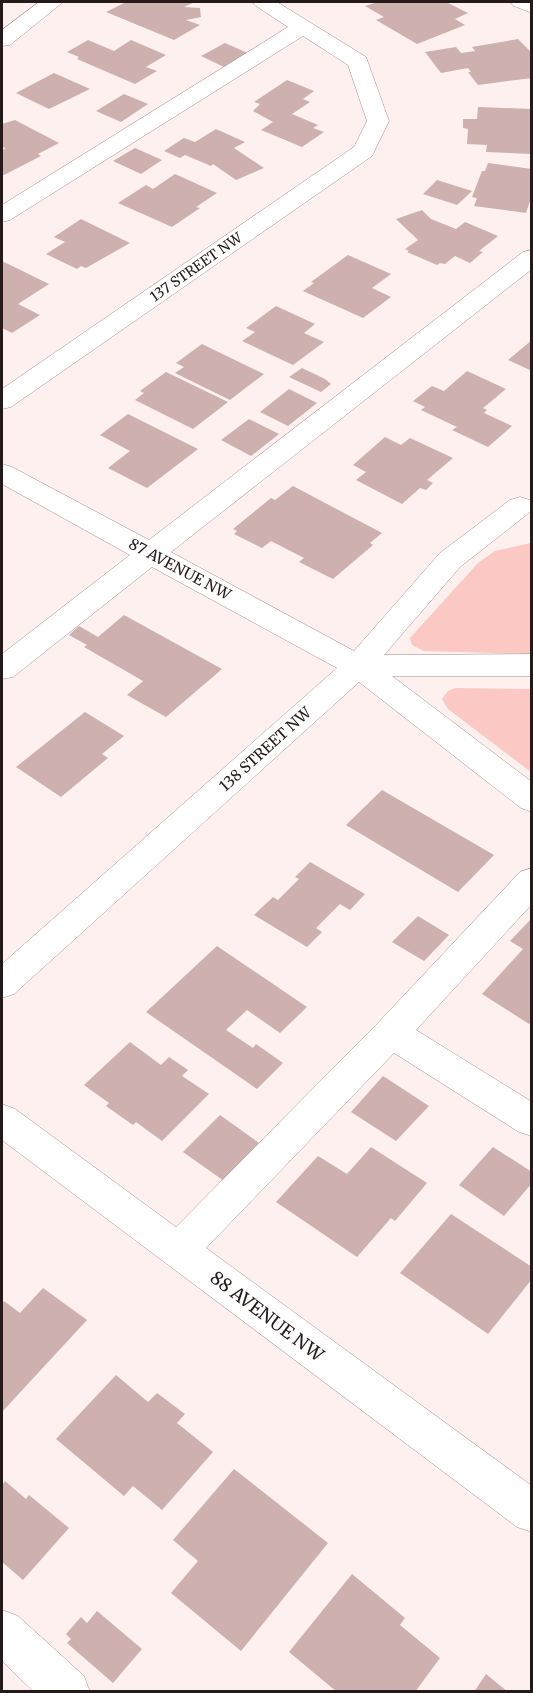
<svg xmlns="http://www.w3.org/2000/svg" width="533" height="1693" font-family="Merriweather,serif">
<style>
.green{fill:#fcc8c4}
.building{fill:#ceb0ae}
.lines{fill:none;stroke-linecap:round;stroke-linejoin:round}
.minor-casing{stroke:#a88c8a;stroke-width:1}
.minor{fill:#fff;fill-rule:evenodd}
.labels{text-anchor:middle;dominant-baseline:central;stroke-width:6;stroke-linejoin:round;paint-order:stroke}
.far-street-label{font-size:14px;fill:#241a19;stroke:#fff}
.street-label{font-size:15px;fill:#241a19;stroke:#fff}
.near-street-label{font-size:18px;fill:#241a19;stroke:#fff}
</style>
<rect width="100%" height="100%" fill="#fdf0ef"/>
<path class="green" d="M531,543v111l-107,-3 -12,-6 -2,-7 68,-75 17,-12z
M455,688l76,1v83l-83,-63 -6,-10 6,-8z"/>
<path class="building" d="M126,2h69l-11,5 16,1 1,9 -15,3 14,5 -26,15 -68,-28z
M378,2h68l22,11 -13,6 10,6 -48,19 -41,-24 8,-3 -19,-11z
M518,39l14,14v25l-54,7 -10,-13h3l-3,-4 -27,5 -16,-21 31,-5 5,6 14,-2 -3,-4z
M88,40l26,11 17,-11 35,15 -20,12 11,4 -22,13 -58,-25 2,-2 -12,-5z
M225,43l25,11 -24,14 -25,-12z
M54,73l36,16 -41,20 -33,-16z
M287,80l27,11 -11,8 7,3 -18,12 26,11 -5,3 11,4 -22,15 -41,-17 12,-8 -20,-11 7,-7 -6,-2z
M124,94l24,10 -27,18 -25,-11z
M478,107l54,2v45l-46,-2 1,-7 -20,-1 1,-15 -5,-1v-9h14z
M15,120l44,23 -21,11 3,2 -37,19 -2,-1v-24l4,-2 -4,-1v-23z
M216,129l29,13 -11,6 30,20 -28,12 -23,-16 -2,2 -26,-11 -5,3 -16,-7 20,-13 11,4z
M135,148l27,12 -21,14 -28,-13z
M488,163l44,6v26l-6,18 -52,-7 3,-8 -5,-1 10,-26h3z
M175,174l42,19 -21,14 4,1 -28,19 -54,-24 28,-18 7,4z
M437,180l35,11 -15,14 -34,-11z
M422,210l9,9 25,10 9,-7 33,14 -19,15 4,1 -13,11 -15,-7 -10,8 -5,-1 -3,2 -30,-13 2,-1 -4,-2 13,-9 -22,-21z
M81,219l49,24 -44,25 -5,-2 -4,3 -31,-15 19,-12 -11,-5z
M348,255l43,19 -19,14 19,9 -28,21 -60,-27 11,-8 -3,-1z
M2,261l47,23 -31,20 22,11 -28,18 -10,-5z
M276,306l39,18 -11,9 20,9 -31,23 -51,-24 13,-9 -9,-4z
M532,340v31l-24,-11z
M202,344l62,30 -34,26 -55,-27 9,-6 -8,-4z
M302,368l23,11 6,5 -10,8 -32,-15z
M467,371l39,18 -23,19 4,2 -3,3 28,13 -24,21 -36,-17 5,-3 -36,-17 4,-3 -12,-6 19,-15 12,5z
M166,372l62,30 -35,27 -58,-29 9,-7 -4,-2z
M289,389l28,14 -29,23 -28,-14z
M128,414l70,35 -51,39 -39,-20 22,-17 -30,-16z
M249,419l30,15 -28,22 -30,-16z
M385,437l16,8 9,-7 43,20 -26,22 6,3 -7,7 -6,-2 -18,16 -46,-24 10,-8 -13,-7z
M293,486l89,47 -12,10 3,2 -40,34 -34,-17 5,-4 -33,-17 -9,7 -28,-14 3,-3 -4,-2 38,-31 4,2z
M124,615l98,54 -56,48 -39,-22 16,-14 -59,-34 3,-2 -18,-10 10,-9 19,11z
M85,712l39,24 -22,18 6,4 -47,39 -45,-30z
M382,790l112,65 -36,37 -112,-67z
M310,862l55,32 -15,16 -10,-6 -24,24 6,4 -15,15 -53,-32 19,-18 5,3 21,-21 -4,-2z
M418,916l31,19 -25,26 -32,-19z
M532,918v102l-3,4 -47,-30 41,-45 -13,-8z
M217,946l90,61 -27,26 -33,-23 -21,20 27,18 3,-4 27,19 -26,26 -111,-77z
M130,1042l31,23 8,-8 19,13 -6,6 27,18 -47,47 -26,-19 -3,3 -27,-19 3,-3 -25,-18z
M383,1076l46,30 -33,35 -45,-29z
M220,1115l39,28 -35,38 -41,-29z
M371,1147l56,36 -32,38 -4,-3 -34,39 -81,-55 42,-46 29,18z
M493,1147l39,25v11l-28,33 -45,-31z
M451,1214l81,53v12l-44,55 -88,-61z
M43,1288l44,32 -85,92v-108l2,-3 16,12z
M116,1375l32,27 9,-9 28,21 -8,9 36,29 -51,58 -29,-24 -9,10 -68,-57z
M234,1469l94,74 -87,108 -70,-58 27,-32 -25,-21z
M5,1481l21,18 3,-4 40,33 -46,52 -21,-18v-77z
M352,1574l53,44 -5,7 40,33 -25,34h-78l-48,-40z
M97,1611l45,38 -29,34 -46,-40 4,-4 -5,-5 15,-17 6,6z
M486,1674l22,18h-34z"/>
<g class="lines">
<defs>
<path id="minor" d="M39,2h24l-53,43 -8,1v-16z
M252,2h25l89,55 23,64 -17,35 -361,251 -9,2v-20l352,-242 13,-26 -19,-56 -45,-29 -293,184 -8,2v-17l286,-178 -32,-21z
M510,2h22v11l-18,-7z
M532,250v19l-361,283 183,99 86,-98 70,-53 10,-3 10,3v12l-70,55 -76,88 148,-1v22h-140l140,106v30l-11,-4 -162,-126 -345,312 -12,4v-34l335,-296 -185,-101 -139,110 -11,2v-25l128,-99 -128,-71v-20l10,3 137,73 374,-288z
M532,868v36l-116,126 116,72v34l-13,-4 -125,-79 -188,195 326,238v46l-15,-5 -515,-387v-36l13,5 161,118 202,-204 142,-151z
M2,1610l16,6 66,60 6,16h-56l-32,-31z"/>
</defs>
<use href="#minor" class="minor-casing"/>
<use href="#minor" class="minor"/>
</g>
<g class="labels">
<g class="far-street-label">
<text transform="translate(196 267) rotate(-35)">137 STREET NW</text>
</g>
<g class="street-label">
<text transform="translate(180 569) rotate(28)">87 AVENUE NW</text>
<text transform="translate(265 749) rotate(-42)">138 STREET NW</text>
</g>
<g class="near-street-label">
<text transform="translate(267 1316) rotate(37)">88 AVENUE NW</text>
</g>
</g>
<rect width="533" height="1693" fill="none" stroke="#241a19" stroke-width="6"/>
</svg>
